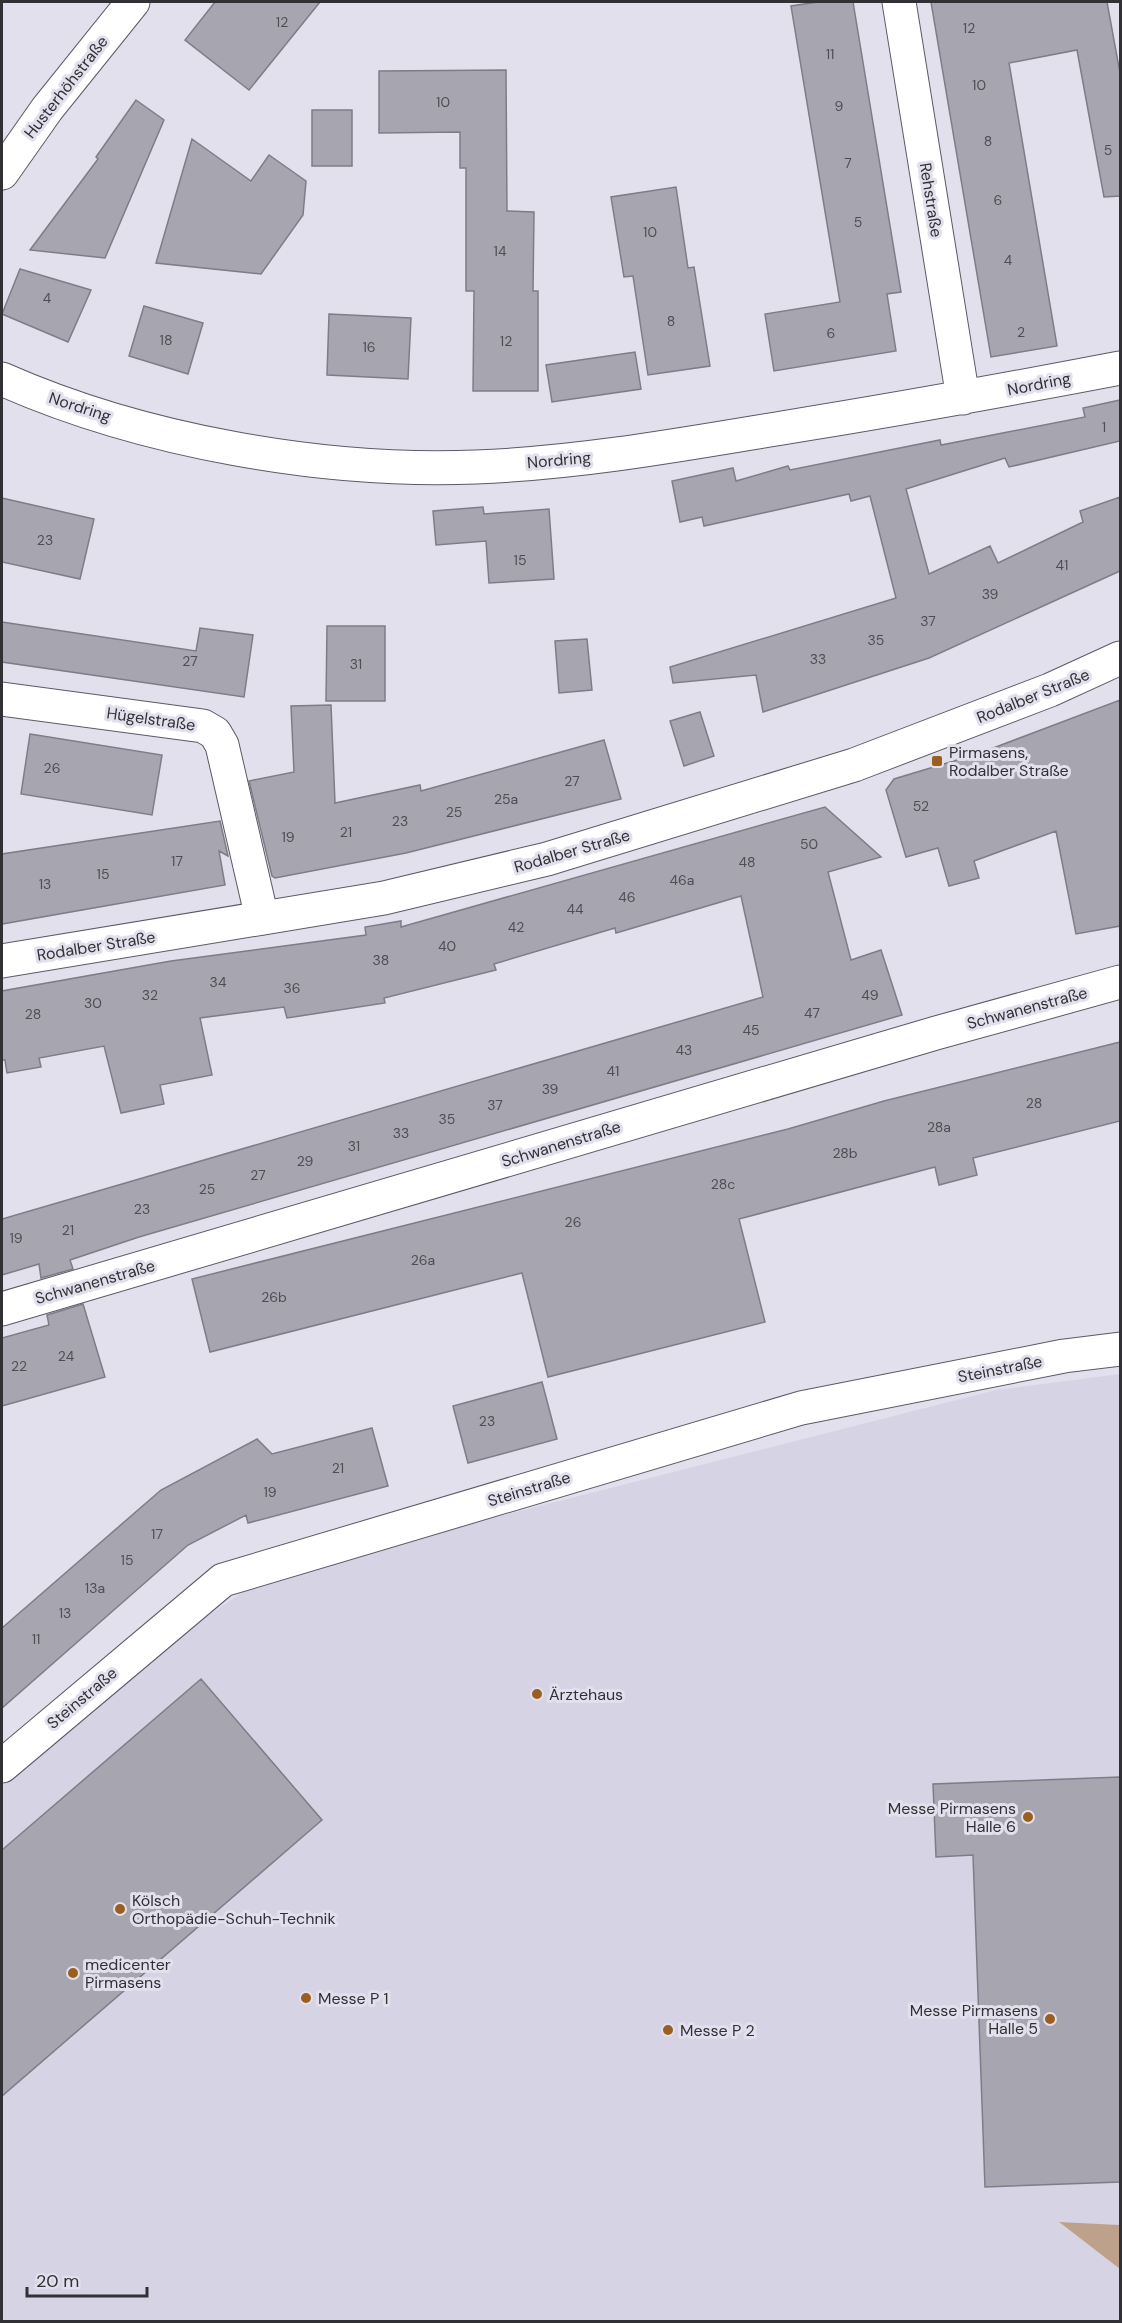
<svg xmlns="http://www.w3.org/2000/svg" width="1122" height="2323" font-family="'DM Sans',sans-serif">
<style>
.built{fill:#d6d3e5}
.forest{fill:#bea18a}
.building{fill:#a7a5b0;stroke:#7e7d87;stroke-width:1.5}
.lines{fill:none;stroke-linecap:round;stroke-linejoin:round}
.street-casing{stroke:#5b5a64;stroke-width:35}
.secondary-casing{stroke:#5b5a64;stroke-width:35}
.street{stroke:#fff;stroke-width:33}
.secondary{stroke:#fff;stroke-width:33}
.poi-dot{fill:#9b5e21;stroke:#e2e0ec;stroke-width:2}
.labels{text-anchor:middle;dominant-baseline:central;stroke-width:6;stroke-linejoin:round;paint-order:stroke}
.number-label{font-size:14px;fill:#4e4e54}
.street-label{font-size:16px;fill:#313135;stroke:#e2e0ec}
.poi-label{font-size:16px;fill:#313135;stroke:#e2e0ec;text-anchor:start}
</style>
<rect width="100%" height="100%" fill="#e2e0ec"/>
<path class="built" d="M1120,1374v851l-60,-2 60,46v52h-1118v-536l179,-151 62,-42 241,-72 512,-130z"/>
<path class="forest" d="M1059,2222l61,3v44z"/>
<path class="building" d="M215,2h105l-71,88 -64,-50z
M818,2h35l48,290 -14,2 9,57 -122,20 -9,-57 75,-12 -49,-296z
M931,2h176l13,71v123l-16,1 -27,-147 -68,13 48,283 -66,11z
M506,70l1,141 27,1 -1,79h5v100h-65l1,-100h-8v-123h-6v-36l-81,1v-62z
M136,100l28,20 -59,138 -75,-8 68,-91 -2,-2z
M312,110h40v56h-40z
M192,139l59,42 18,-26 37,26 -3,34 -42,59 -105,-11z
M676,187l12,81 6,-1 16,99 -62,9 -15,-99 -9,1 -13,-80z
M20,269l71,21 -23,52 -66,-28z
M144,306l59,17 -15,51 -59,-18z
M329,314l82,4 -3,61 -81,-4z
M635,352l6,37 -89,13 -6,-37z
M1120,400v41l-111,26 -4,-9 -99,31 23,85 61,-28 8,17 85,-41 -3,-11 40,-14v74l-191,87 -166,54 -7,-37 -83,8 -3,-16 226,-69 -26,-102 -19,5 -2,-7 -145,32 -2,-9 -22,5 -8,-41 61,-13 3,13 52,-15 2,4 150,-30 1,5 144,-28 -2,-9z
M2,498l92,21 -14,60 -78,-17z
M483,507l1,7 65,-5 5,70 -65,4 -3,-42 -50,4 -3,-34z
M2,622l194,29 4,-23 53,7 -9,62 -242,-35z
M327,626h58v75h-59z
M587,639l5,51 -33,3 -4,-52z
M1120,700v226l-44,8 -20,-103 -82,30 5,17 -30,8 -11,-38 -32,9 -20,-67 8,-11 86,-26z
M331,705l4,98 85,-18 1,6 183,-51 17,59 -215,54 -131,25 -3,-2 -23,-95 45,-9 -3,-66z
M700,712l14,44 -30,10 -14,-45z
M30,734l132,21 -10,60 -131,-21z
M825,807l56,50 -53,15 23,88 30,-10 21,65 -763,222 -69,23 3,9 -32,9 -2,-14 -37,11v-56l761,-222 -22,-101 -125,37 -1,-5 -121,36 2,6 -112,28 1,5 -98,15 -3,-11 -84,11 12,57 -52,10 4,19 -43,9 -17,-67 -65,12 2,9 -34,6 -2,-13h-3v-69l169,-30 195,-26 -1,-8 36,-6v6z
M220,821l8,35 -9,-5 6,34 -223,39v-70z
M1120,1042v79l-147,37 4,17 -38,10 -4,-18 -196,52 26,103 -217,55 -26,-104 -312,79 -18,-73 596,-150 96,-28z
M83,1304l22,73 -103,29v-68l47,-13 -2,-10z
M542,1382l15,57 -89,24 -15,-57z
M372,1428l16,58 -140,37 -2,-8 -58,30 -186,163v-80l159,-138 96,-51 15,15z
M201,1679l121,141 -320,276v-246z
M1120,1777v405l-135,5 -12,-332 -37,2 -3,-73z"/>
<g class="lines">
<defs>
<path id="street" d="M899,2l64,396
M2,173l45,-64 86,-107
M2,379c140,62 321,94 474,88 105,-4 209,-23 312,-40 111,-18 222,-38 332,-59
M2,699l201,27 12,7 7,12 40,173
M2,1309l934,-276 184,-51
M2,1766l221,-186 578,-172 263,-52 56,-7"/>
<path id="secondary" d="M2,961l382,-63 163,-39 307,-94 196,-75 70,-32"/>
</defs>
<use href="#street" class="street-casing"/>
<use href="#secondary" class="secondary-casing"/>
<use href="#street" class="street"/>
<use href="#secondary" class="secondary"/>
</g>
<g class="poi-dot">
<rect x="931" y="755" width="12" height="12" rx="3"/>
<circle cx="537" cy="1694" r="6"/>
<circle cx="1028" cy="1817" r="6"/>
<circle cx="120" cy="1909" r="6"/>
<circle cx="73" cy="1973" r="6"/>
<circle cx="306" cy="1998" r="6"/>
<circle cx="1050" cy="2019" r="6"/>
<circle cx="668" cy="2030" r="6"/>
</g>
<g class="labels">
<g class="number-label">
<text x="282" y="22">12</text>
<text x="969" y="28">12</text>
<text x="830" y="54">11</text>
<text x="979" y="85">10</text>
<text x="443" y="102">10</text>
<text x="839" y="106">9</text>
<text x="988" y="141">8</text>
<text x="1108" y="150">5</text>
<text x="848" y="163">7</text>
<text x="998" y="200">6</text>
<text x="858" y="222">5</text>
<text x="650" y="232">10</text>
<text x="500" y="251">14</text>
<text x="1008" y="260">4</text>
<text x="47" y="298">4</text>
<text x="671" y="321">8</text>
<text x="1021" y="332">2</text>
<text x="831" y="333">6</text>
<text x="166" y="340">18</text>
<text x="506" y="341">12</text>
<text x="369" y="347">16</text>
<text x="1104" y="427">1</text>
<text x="45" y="540">23</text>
<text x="520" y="560">15</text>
<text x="1062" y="565">41</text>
<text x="990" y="594">39</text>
<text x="928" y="621">37</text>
<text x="876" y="640">35</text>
<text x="818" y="659">33</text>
<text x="190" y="661">27</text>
<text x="356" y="664">31</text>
<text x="52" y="768">26</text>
<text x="572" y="781">27</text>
<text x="506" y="799">25a</text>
<text x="921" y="806">52</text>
<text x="454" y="812">25</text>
<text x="400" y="821">23</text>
<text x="346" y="832">21</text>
<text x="288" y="837">19</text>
<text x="809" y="844">50</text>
<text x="177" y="861">17</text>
<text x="747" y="862">48</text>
<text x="103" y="874">15</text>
<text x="682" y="880">46a</text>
<text x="45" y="884">13</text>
<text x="627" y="897">46</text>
<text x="575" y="909">44</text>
<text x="516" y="927">42</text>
<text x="447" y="946">40</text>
<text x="381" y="960">38</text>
<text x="218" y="982">34</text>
<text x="292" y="988">36</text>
<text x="150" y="995">32</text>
<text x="870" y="995">49</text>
<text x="93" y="1003">30</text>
<text x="812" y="1013">47</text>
<text x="33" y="1014">28</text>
<text x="751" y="1030">45</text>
<text x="684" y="1050">43</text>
<text x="613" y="1071">41</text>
<text x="550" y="1089">39</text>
<text x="1034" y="1103">28</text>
<text x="495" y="1105">37</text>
<text x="447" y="1119">35</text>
<text x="939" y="1127">28a</text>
<text x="401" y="1133">33</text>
<text x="354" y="1146">31</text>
<text x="845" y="1153">28b</text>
<text x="305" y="1161">29</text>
<text x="258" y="1175">27</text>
<text x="723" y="1184">28c</text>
<text x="207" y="1189">25</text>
<text x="142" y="1209">23</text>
<text x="573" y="1222">26</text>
<text x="68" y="1230">21</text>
<text x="16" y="1238">19</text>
<text x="423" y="1260">26a</text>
<text x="274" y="1297">26b</text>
<text x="66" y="1356">24</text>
<text x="19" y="1366">22</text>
<text x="487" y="1421">23</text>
<text x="338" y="1468">21</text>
<text x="270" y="1492">19</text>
<text x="157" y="1534">17</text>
<text x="127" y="1560">15</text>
<text x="95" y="1588">13a</text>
<text x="65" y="1613">13</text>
<text x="36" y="1639">11</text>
</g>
<g class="street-label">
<text transform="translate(66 87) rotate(-52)">Husterhöhstraße</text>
<text transform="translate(931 200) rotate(81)">Rehstraße</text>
<text transform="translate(1039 384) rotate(-11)">Nordring</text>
<text transform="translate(80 407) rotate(18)">Nordring</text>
<text transform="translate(559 460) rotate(-5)">Nordring</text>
<text transform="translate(1033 696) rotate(-22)">Rodalber Straße</text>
<text transform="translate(151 719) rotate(8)">Hügelstraße</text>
<text transform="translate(572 851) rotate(-16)">Rodalber Straße</text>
<text transform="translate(96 946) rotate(-9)">Rodalber Straße</text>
<text transform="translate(1027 1008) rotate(-15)">Schwanenstraße</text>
<text transform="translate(561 1144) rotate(-17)">Schwanenstraße</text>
<text transform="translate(95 1282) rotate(-16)">Schwanenstraße</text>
<text transform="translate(1000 1369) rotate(-11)">Steinstraße</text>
<text transform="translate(529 1489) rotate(-17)">Steinstraße</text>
<text transform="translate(82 1698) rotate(-40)">Steinstraße</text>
</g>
<g class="poi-label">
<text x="949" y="752">Pirmasens,<tspan x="949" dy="18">Rodalber Straße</tspan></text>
<text x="549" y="1694">Ärztehaus</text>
<text x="1016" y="1808" text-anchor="end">Messe Pirmasens<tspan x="1016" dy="18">Halle 6</tspan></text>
<text x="132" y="1900">Kölsch<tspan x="132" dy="18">Orthopädie-Schuh-Technik</tspan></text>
<text x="85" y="1964">medicenter<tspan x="85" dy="18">Pirmasens</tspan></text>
<text x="318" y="1998">Messe P 1</text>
<text x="1038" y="2010" text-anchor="end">Messe Pirmasens<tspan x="1038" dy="18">Halle 5</tspan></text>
<text x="680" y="2030">Messe P 2</text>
</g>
</g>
<rect width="1122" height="2323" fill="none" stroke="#313135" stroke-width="6"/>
<path d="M27 2287v9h120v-9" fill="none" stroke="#313135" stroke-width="3"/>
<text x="36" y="2287" font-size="18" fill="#313135" stroke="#e2e0ec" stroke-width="4.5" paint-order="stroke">20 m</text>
</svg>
